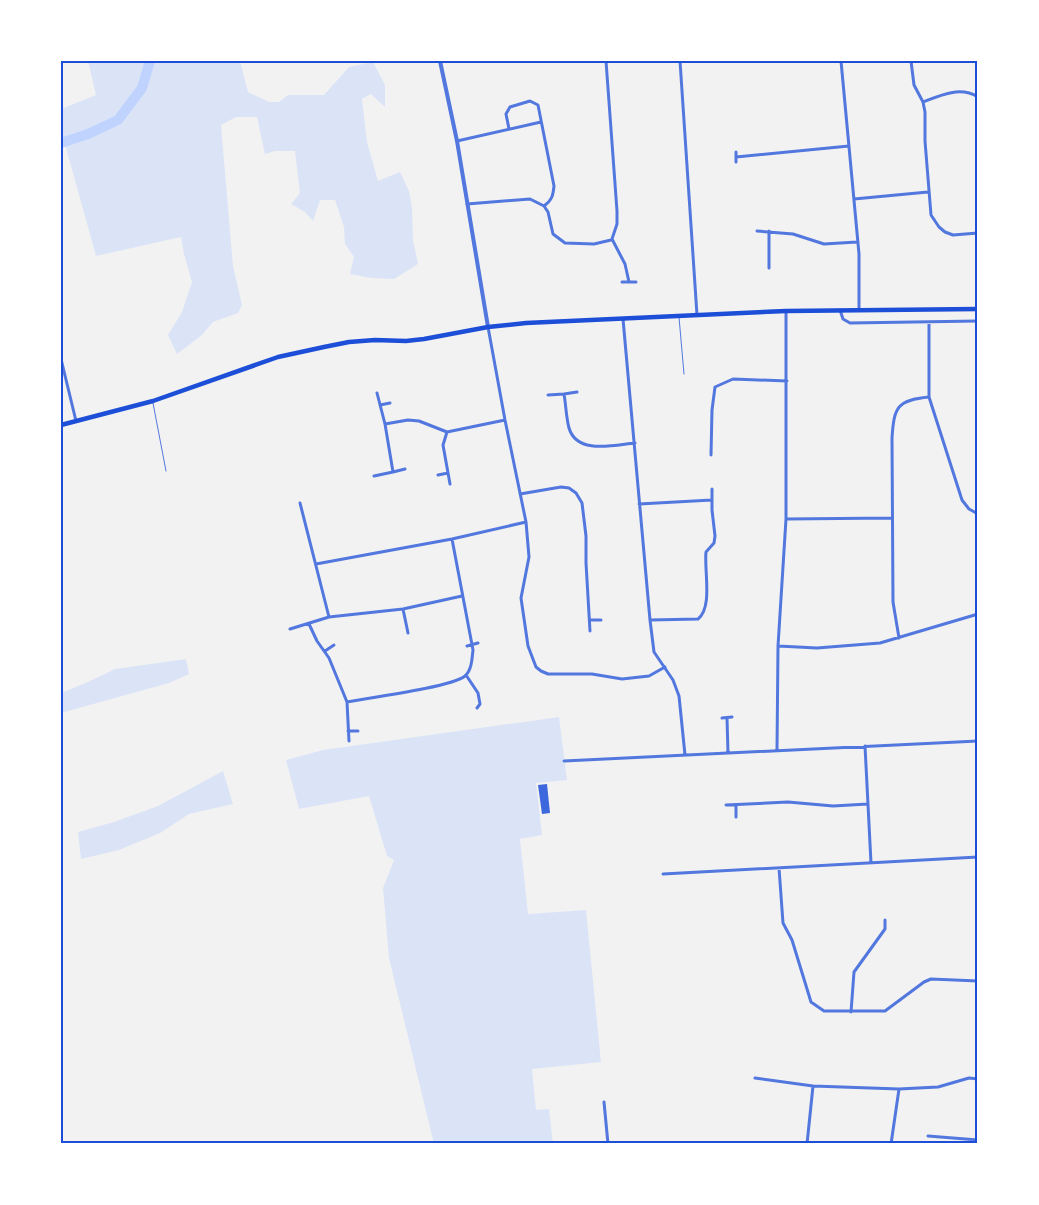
<svg xmlns="http://www.w3.org/2000/svg" width="1039" height="1205" font-family="'Work Sans',sans-serif">
<style>
.green{fill:#dbe4f7}
.lines{fill:none;stroke-linecap:round;stroke-linejoin:round}
.river{stroke:#bfd3fe;stroke-width:10}
.building{fill:#3d67dc}
.service{stroke:#5277de;stroke-width:1}
.minor{stroke:#5277de;stroke-width:3}
.tertiary{stroke:#5277de;stroke-width:4}
.primary{stroke:#1d4ed8;stroke-width:4.5}
.neatline{fill:none;stroke:#1d4ed8;stroke-width:2}
</style>
<rect width="100%" height="100%" fill="#f2f2f2"/>
<path class="green" d="M88,61h152l8,31 21,10h10l9,-7h36l25,-28 24,-5 12,23v22l-14,-13 -9,5 5,43 11,39 22,-9 9,19 3,17 1,32 5,24 -24,15 -23,-1 -21,-4 4,-17 -9,-13 -1,-17 -9,-27h-15l-7,21 -8,-9 -14,-8 9,-11 -5,-42h-20l-10,3 -8,-37h-21l-15,8 12,141 9,39 -4,8 -25,9 -11,13 -25,19 -9,-19 14,-23 10,-30 -8,-28 -3,-17 -85,19 -35,-126v-21l35,-14z
M186,659l3,15 -20,9 -108,30v-20l27,-11 27,-13z
M559,717l8,63 -31,3 6,52 -22,4 8,75 58,-4 15,152 -69,7 4,41 13,-1 4,35h-119l-45,-186 -6,-70 11,-28 -7,-4 -18,-60 -70,13 -13,-49 37,-10z
M223,771l10,33 -44,10 -29,19 -41,17 -38,9 -3,-27 36,-10 44,-16z"/>
<g class="lines">
<path class="river" d="M61,143l27,-9 30,-14 24,-32 8,-27"/>
</g>
<path class="building" d="M547,784l3,29 -8,1 -4,-29z"/>
<g class="lines">
<path class="service" d="M679,317l5,57
M153,403l13,68"/>
<path class="minor" d="M606,61l11,150v13l-5,15
M680,61l17,254
M841,61l18,193v55
M911,61l3,24 9,17 2,10v29l6,74 8,12 6,5 8,3 25,-2
M923,102c18,-7 37,-16 55,-5
M509,129l-3,-15 4,-7 20,-6 8,4 16,81c-1,10 -2,14 -10,20
M457,141l84,-19
M736,152v10
M736,157l113,-11
M854,199l74,-7
M467,204l63,-5 14,7 4,6 5,22 12,9 29,1 17,-4
M757,231l36,3 31,10 33,-2
M769,231v37
M612,239l13,25 4,18
M622,282h14
M840,310l3,9 7,4 128,-2
M623,319l27,301 4,32 19,28 6,16 6,59
M929,322v75l33,103 7,9 9,5
M61,359l15,62
M377,393l8,31 8,48 12,-3
M564,394l13,-2
M548,395l16,-1c2,11 2,23 5,34 8,27 45,17 66,15
M380,405l10,-2
M385,424l23,-4 11,1 28,11 58,-12
M447,432l-4,13 7,39
M711,455l1,-45 3,-23 18,-8 54,2
M438,475l10,-2
M374,476l19,-4
M520,494l41,-7 8,1 7,5 6,10 4,33v27l4,68
M300,503l29,114
M639,504l73,-4
M786,519l106,-1
M526,522l3,35 -8,41 7,48 8,21 5,4 7,3h44l30,5 27,-3 16,-9
M316,564l136,-25 74,-17 -21,-102 -17,-93
M403,609l5,24
M590,620h11
M650,620l48,-1c15,-12 6,-48 8,-67l8,-9 1,-7 -3,-26v-21
M309,624l8,17 12,17 18,44 2,39
M290,629l39,-12 74,-8 59,-13
M899,638l-6,-36 -1,-164c2,-31 5,-38 37,-41
M467,646l11,-3
M778,646l39,2 63,-5 98,-29
M325,651l9,-6
M466,675l12,18 2,11 -3,4
M347,702c21,-4 105,-15 118,-26 7,-6 7,-18 8,-26l-21,-111
M722,718l10,-1
M727,718l1,35
M348,731h10
M865,746l6,117
M777,751l1,-105 8,-127v-208
M564,761l414,-20
M726,805l62,-3 45,4 35,-2
M736,805v12
M779,868l4,55 9,17 19,62 13,9h61l39,-29 7,-3 47,2
M663,874l315,-17
M851,1012l3,-40 31,-43v-9
M755,1078l58,8
M899,1089l39,-2 31,-9 9,1
M604,1102l4,42
M928,1136l50,4
M807,1144l6,-58 86,3 -8,55"/>
<path class="tertiary" d="M440,61l17,80 31,186"/>
<path class="primary" d="M61,425l92,-24 125,-44 46,-10 25,-5 26,-2 31,1 18,-2 64,-12 38,-4 260,-12 192,-2"/>
</g>
<rect width="1039" height="1205" fill="none" stroke="#ffffff" stroke-width="125"/>
<rect x="62" y="62" width="914" height="1080" class="neatline"/>
</svg>
